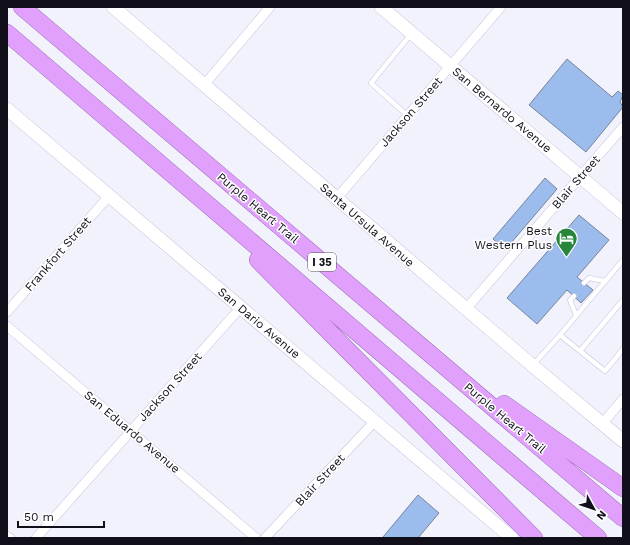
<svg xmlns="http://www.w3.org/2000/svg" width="630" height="545" font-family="'Work Sans',sans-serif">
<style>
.building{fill:#9cbced;stroke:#76849b}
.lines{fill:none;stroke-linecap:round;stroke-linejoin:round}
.service-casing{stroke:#c2c2de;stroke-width:5.5}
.minor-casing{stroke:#c2c2de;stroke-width:10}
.secondary-casing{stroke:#c2c2de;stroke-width:14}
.motorway-casing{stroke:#986ead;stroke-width:18}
.service{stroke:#fff;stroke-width:4.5}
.minor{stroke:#fff;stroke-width:9}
.secondary{stroke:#fff;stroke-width:13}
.motorway{stroke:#e0a0fc;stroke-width:17}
.labels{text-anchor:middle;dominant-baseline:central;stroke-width:3;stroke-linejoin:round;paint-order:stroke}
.shield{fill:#fff;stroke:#58585f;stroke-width:1}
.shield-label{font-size:11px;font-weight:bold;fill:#11101a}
.street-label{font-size:12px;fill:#11101a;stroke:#fff}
.poi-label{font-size:12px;fill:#11101a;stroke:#fff;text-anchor:end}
</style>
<rect width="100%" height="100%" fill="#f2f2fd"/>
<path class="building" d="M567,59l45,38 6,-6 5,4 -3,7 3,5 -37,45 -57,-47z
M545,178l12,11 -52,61 -12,-11z
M579,215l30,25 -32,37 16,13 -12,13 -14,-13 -30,34 -30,-26z
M418,495l21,18 -21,25h-34l-1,-1z"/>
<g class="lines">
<defs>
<path id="service" d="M408,116l-37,-33 40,-49
M623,260l-63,75 45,36 18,-22
M584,283l5,-5 16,3
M574,296l-4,4 6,15
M580,351l43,-51
M533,365l27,-30"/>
<path id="minor" d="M204,85l66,-78
M337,198l164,-191
M466,309l157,-182
M7,312l102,-116
M7,326l249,212
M603,423l20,-24
M7,536l3,2
M36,538l205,-231
M265,538l110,-117"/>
<path id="secondary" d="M113,7l420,359 90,75
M381,7l242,206
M7,109l505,429"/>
<path id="motorway" d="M22,7l601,511
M7,33l591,505
M258,260l276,278
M504,404l119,84"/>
</defs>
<use href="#service" class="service-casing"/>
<use href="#minor" class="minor-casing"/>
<use href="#secondary" class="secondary-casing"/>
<use href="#motorway" class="motorway-casing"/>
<use href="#service" class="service"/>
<use href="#minor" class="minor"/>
<use href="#secondary" class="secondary"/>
<use href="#motorway" class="motorway"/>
</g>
<defs>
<symbol id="hotel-pin" viewBox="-11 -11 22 30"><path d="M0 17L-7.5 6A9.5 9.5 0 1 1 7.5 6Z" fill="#278639" stroke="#fff"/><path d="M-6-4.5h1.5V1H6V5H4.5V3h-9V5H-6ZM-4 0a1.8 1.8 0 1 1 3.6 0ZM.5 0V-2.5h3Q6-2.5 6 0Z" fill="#fff"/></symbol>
</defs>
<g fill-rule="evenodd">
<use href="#hotel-pin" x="554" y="226" width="25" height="34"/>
</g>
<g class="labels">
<rect class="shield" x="308" y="253" width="28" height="18" rx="3"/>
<g class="shield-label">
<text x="322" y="262">I 35</text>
</g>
<g class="street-label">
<text transform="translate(502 110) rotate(40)">San Bernardo Avenue</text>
<text transform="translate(411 112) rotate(-49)">Jackson Street</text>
<text transform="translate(576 182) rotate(-49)">Blair Street</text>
<text transform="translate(258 208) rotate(40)">Purple Heart Trail</text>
<text transform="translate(367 225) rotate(41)">Santa Ursula Avenue</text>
<text transform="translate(58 254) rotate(-49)">Frankfort Street</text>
<text transform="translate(259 323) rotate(40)">San Dario Avenue</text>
<text transform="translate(170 387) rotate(-48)">Jackson Street</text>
<text transform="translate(505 418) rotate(40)">Purple Heart Trail</text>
<text transform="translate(132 432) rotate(40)">San Eduardo Avenue</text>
<text transform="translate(320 480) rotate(-47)">Blair Street</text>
</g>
<g class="poi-label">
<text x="552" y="231">Best<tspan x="552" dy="14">Western Plus</tspan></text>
</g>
</g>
<rect width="630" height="545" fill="none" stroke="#11101a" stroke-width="16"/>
<g transform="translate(594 509) rotate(130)" stroke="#ffffff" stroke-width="3" paint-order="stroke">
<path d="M0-3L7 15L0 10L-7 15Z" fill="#11101a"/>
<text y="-6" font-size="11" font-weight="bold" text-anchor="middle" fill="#11101a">N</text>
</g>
<path d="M18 521v6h86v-6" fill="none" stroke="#11101a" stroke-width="2"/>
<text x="24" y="521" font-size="12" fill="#11101a" stroke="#ffffff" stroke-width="3" paint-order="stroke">50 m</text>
</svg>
